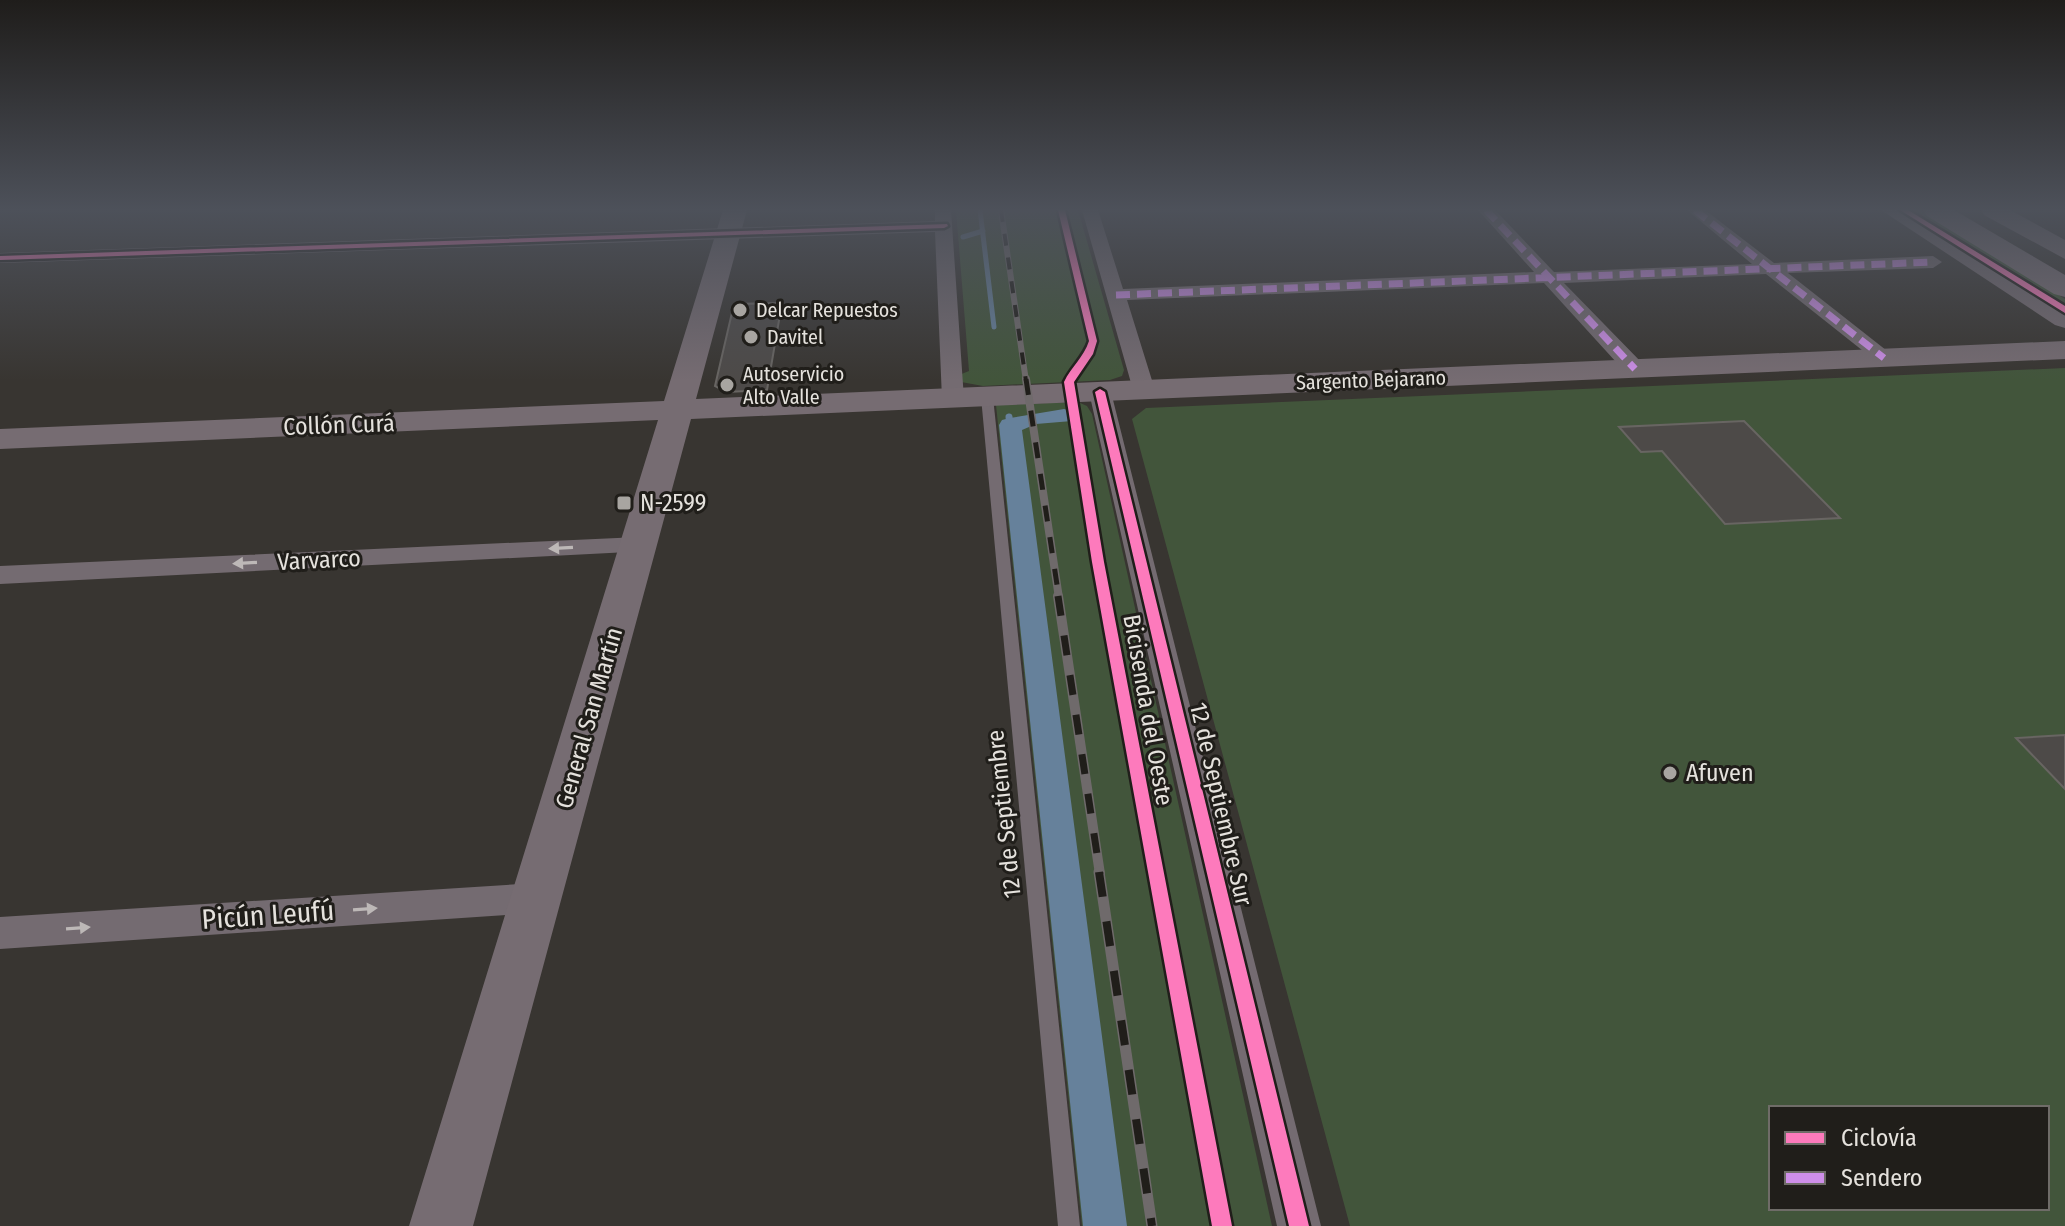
<svg xmlns="http://www.w3.org/2000/svg" width="2065" height="1226" font-family="'Fira Sans Condensed',sans-serif">
<style>
.green{fill:#42553b;fill-rule:evenodd}
.lines{fill:none;stroke-linecap:round;stroke-linejoin:round}
.stream-far1{stroke:#66819b;stroke-width:5}
.stream{stroke:#66819b;stroke-width:7}
.canal{fill:#66819b;fill-rule:evenodd}
.building{fill:#4d4a48;stroke:#686562;stroke-width:2}
.lane{fill:#746b71;fill-rule:evenodd}
.street{fill:#746b71;fill-rule:evenodd}
.secondary{fill:#766c72;fill-rule:evenodd}
.highway{fill:#7b7077;fill-rule:evenodd}
.rail-far3-casing{stroke:#6f6a6b;stroke-width:6}
.rail-far2-casing{stroke:#6f6a6b;stroke-width:8}
.rail-far1-casing{stroke:#6f6a6b;stroke-width:10}
.rail-casing{stroke:#6f6a6b;stroke-width:11}
.rail-far3{stroke:#201e1a;stroke-width:4;stroke-dasharray:12;stroke-linecap:butt}
.rail-far2{stroke:#201e1a;stroke-width:5;stroke-dasharray:16;stroke-linecap:butt}
.rail-far1{stroke:#201e1a;stroke-width:7;stroke-dasharray:20;stroke-linecap:butt}
.rail{stroke:#201e1a;stroke-width:8;stroke-dasharray:25;stroke-linecap:butt}
.quiet{stroke:#ce8fe9;stroke-width:7;stroke-dasharray:14 7;stroke-linecap:butt}
.cycleway-casing{stroke:#201e1a;stroke-width:5}
.cycleway{fill:#fd7abc;fill-rule:evenodd}
.oneway{fill:#bdb8b7}
.poi-dot{fill:#a8a5a1;stroke:#201e1a;stroke-width:3}
.labels{text-anchor:middle;dominant-baseline:central;stroke-width:6;stroke-linejoin:round;paint-order:stroke}
.far-poi-label{font-size:20px;fill:#e5e2dd;stroke:#201e1a;text-anchor:start}
.far-street-label{font-size:20px;fill:#e5e2dd;stroke:#201e1a}
.street-label{font-size:24px;fill:#e5e2dd;stroke:#201e1a}
.poi-label{font-size:24px;fill:#e5e2dd;stroke:#201e1a;text-anchor:start}
.near-street-label{font-size:28px;fill:#e5e2dd;stroke:#201e1a}
</style>
<rect width="100%" height="100%" fill="#383531"/>
<path class="green" d="M956,210h122l46,160 -2,6 -12,4 -127,6 -22,-4 -2,-7 10,-4z
M1900,210h20l145,89v14z
M2065,368v858h-715l-218,-807 14,-11zM1771,1108h276v100h-276z
M1078,402l9,4 5,8 180,812h-190l-86,-821z"/>
<g class="lines">
<path class="stream-far1" d="M980,210l14,117
M963,237l20,-6"/>
<path class="stream" d="M1009,417l1,8"/>
<path class="canal" d="M1064,409l8,2 3,5 -3,5 -36,3 -14,6 105,796h-44l-84,-801 3,-5 8,-2z"/>
</g>
<path class="building" d="M782,303l-15,87 -41,2 -11,-6 19,-82z
M1744,421l96,97 -115,6 -63,-73 -21,1 -22,-25z
M2065,735v54l-49,-51z"/>
<g class="lines">
<path class="lane" d="M987,394l6,3 87,829h-22l-77,-829z"/>
<path class="street" d="M935,210h16l13,189 -11,7 -11,-7 -7,-167 -935,31v-10l935,-32z
M1082,210h16l25,79 411,-17 -56,-62h17l59,62 198,-8 -65,-54h18l69,53 159,-7 9,6 -9,6 -145,5 103,81 4,4 -4,4h-14l-111,-88 -202,9 79,81 3,5 -11,6 -8,-1 -83,-91 -417,17 28,90 -11,7 -11,-7z
M1100,385l11,7 210,834h-44l-188,-834z
M639,537l9,2 4,6 -4,6 -648,33v-18z
M537,883l13,4 5,11 -5,11 -13,4 -537,36v-32z"/>
<path class="secondary" d="M723,210h24l-51,189 1369,-58v18l-1374,60 -218,807h-64l249,-806 -658,29v-20l664,-28z
M1881,210h28l156,97v21l-10,-3z
M1981,210h29l55,30v19l-81,-44z"/>
<path class="highway" d="M1923,210h31l111,65v22l-11,-3 -127,-78z"/>
<defs>
<path id="rail-far3" d="M1001,210l25,171"/>
<path id="rail-far2" d="M1026,379l33,219"/>
<path id="rail-far1" d="M1058,596l42,278"/>
<path id="rail" d="M1099,872l53,354"/>
</defs>
<use href="#rail-far3" class="rail-far3-casing"/>
<use href="#rail-far2" class="rail-far2-casing"/>
<use href="#rail-far1" class="rail-far1-casing"/>
<use href="#rail" class="rail-casing"/>
<use href="#rail-far3" class="rail-far3"/>
<use href="#rail-far2" class="rail-far2"/>
<use href="#rail-far1" class="rail-far1"/>
<use href="#rail" class="rail"/>
<path class="quiet" d="M1486,210l149,159
M1695,210l189,148
M1116,295l817,-33"/>
<defs>
<path id="cycleway" d="M1058,210h7l32,131 -4,13 -19,28 30,180 128,664h-20l-120,-664 -28,-180c7,-15 20,-25 25,-41z
M1900,210h8l157,96v7z
M947,224l1,2 -4,2 -944,32v-4z
M1100,389l5,3 204,834h-20l-194,-834z"/>
</defs>
<use href="#cycleway" class="cycleway-casing"/>
<use href="#cycleway" class="cycleway"/>
</g>
<defs><path id="oneway-solid" d="M-6-.8H1V-3.2L6.5 0L1 3.2V.8H-6Z" transform="scale(2)"/></defs>
<g class="oneway">
<use href="#oneway-solid" transform="translate(561 548) rotate(177)"/>
<use href="#oneway-solid" transform="translate(245 563) rotate(177)"/>
<use href="#oneway-solid" transform="translate(365 909) rotate(-4)"/>
<use href="#oneway-solid" transform="translate(78 928) rotate(-4)"/>
</g>
<linearGradient id="sky" x2="0" y2="1"><stop stop-color="#1f1d1b"/><stop offset="0.55" stop-color="#4d515a"/><stop offset="1" stop-color="#4d515a" stop-opacity="0"/></linearGradient>
<rect width="2065" height="381" fill="url(#sky)"/>
<g class="poi-dot">
<circle cx="740" cy="310" r="8"/>
<circle cx="751" cy="337" r="8"/>
<circle cx="727" cy="385" r="8"/>
<rect x="616" y="495" width="16" height="16" rx="4"/>
<circle cx="1670" cy="773" r="8"/>
</g>
<g class="labels">
<g class="far-poi-label">
<text x="756" y="310">Delcar Repuestos</text>
<text x="767" y="337">Davitel</text>
<text x="743" y="374">Autoservicio<tspan x="743" dy="23">Alto Valle</tspan></text>
</g>
<g class="far-street-label">
<text transform="translate(1371 380) rotate(-2)">Sargento Bejarano</text>
</g>
<g class="street-label">
<text transform="translate(339 425) rotate(-2)">Collón Curá</text>
<text transform="translate(319 560) rotate(-3)">Varvarco</text>
<text transform="translate(1148 710) rotate(80)">Bicisenda del Oeste</text>
<text transform="translate(589 718) rotate(-74)">General San Martín</text>
<text transform="translate(1221 804) rotate(77)">12 de Septiembre Sur</text>
<text transform="translate(1004 814) rotate(-96)">12 de Septiembre</text>
</g>
<g class="poi-label">
<text x="640" y="503">N-2599</text>
<text x="1686" y="773">Afuven</text>
</g>
<g class="near-street-label">
<text transform="translate(268 915) rotate(-4)">Picún Leufú</text>
</g>
</g>
<rect x="1769" y="1106" width="280" height="104" fill="#201e1a" stroke="#6f6c68" stroke-width="2"/>
<rect x="1785" y="1132" width="40" height="12" fill="#fd7abc" stroke="#6f6c68" stroke-width="2"/>
<text x="1841" y="1146" font-size="24" fill="#e5e2dd">Ciclovía</text>
<rect x="1785" y="1172" width="40" height="12" fill="#ce8fe9" stroke="#6f6c68" stroke-width="2"/>
<text x="1841" y="1186" font-size="24" fill="#e5e2dd">Sendero</text>
</svg>
